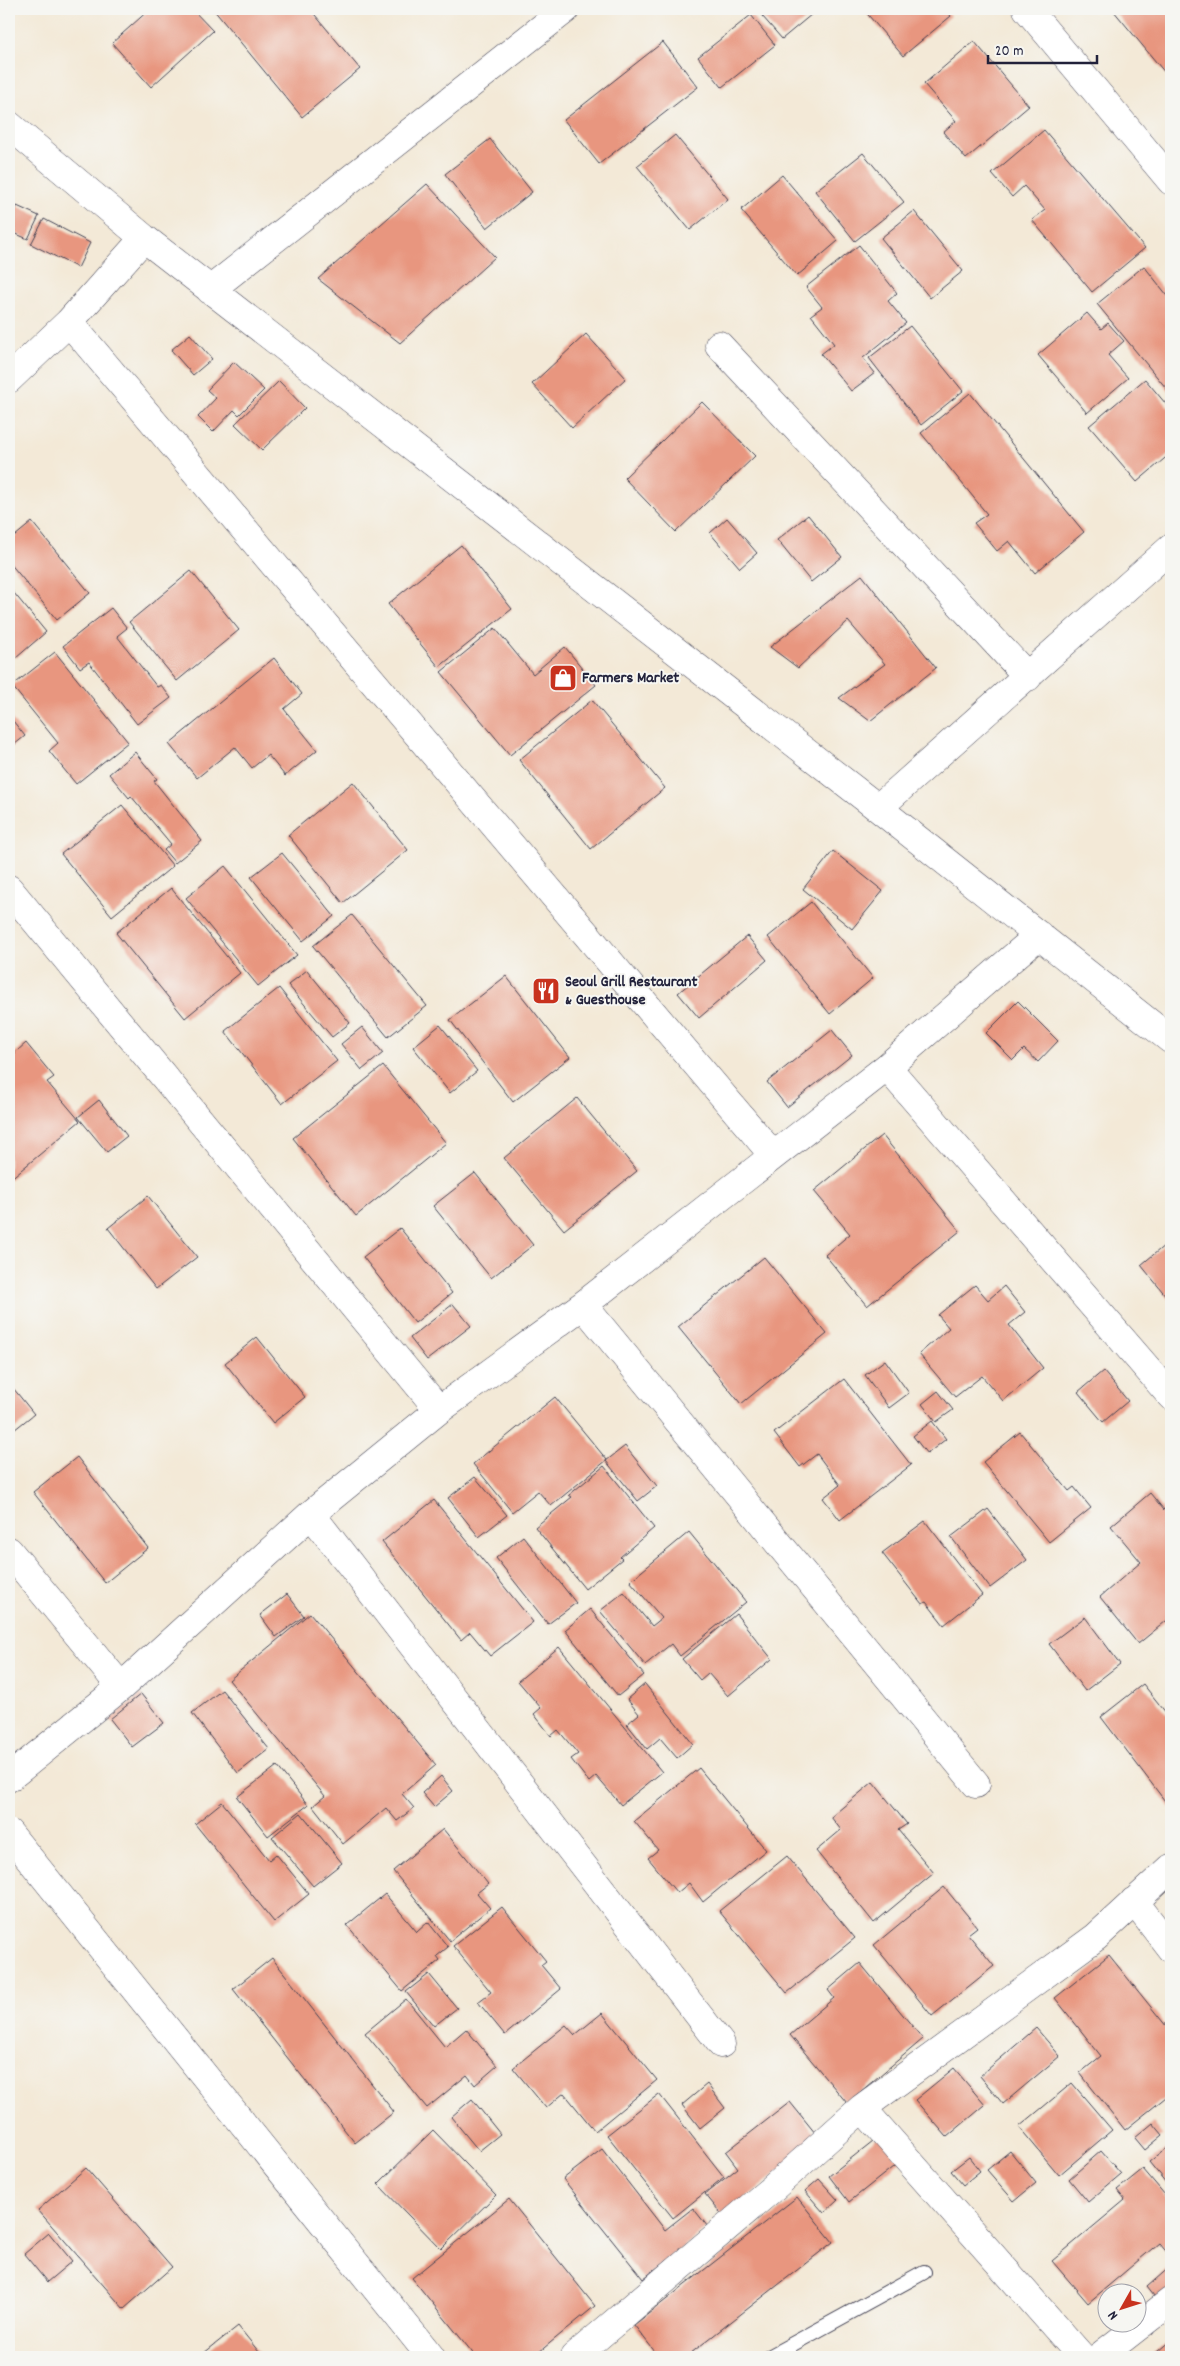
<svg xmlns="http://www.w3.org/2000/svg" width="1180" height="2366" font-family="Dekko,sans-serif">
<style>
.building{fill:#e8967f}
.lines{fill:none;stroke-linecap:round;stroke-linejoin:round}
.service-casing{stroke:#414052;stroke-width:16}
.minor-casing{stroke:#414052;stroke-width:29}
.service{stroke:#fff;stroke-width:14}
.minor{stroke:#fff;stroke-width:28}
.labels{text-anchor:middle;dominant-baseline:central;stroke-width:4;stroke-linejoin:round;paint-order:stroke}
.poi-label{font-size:16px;font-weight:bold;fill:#22223b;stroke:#f6f6f2;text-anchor:start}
</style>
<rect width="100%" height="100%" fill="#f6f6f2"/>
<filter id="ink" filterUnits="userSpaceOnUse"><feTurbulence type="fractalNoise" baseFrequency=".02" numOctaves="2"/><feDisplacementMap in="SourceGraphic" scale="10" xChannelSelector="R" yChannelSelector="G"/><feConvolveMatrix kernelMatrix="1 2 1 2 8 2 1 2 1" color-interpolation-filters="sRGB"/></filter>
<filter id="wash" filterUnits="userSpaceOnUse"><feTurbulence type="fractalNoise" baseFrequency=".0096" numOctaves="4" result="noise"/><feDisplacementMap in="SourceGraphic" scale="20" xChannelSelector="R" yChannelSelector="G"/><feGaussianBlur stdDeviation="1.12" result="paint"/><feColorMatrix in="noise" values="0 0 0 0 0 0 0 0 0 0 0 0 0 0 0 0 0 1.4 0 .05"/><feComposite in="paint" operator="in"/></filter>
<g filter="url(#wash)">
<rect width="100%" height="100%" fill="#f3e9d7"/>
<g id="blocks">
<path class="building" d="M150,9h42l21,22 -62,56 -39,-44z
M213,9h97l50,60 -58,48z
M756,9h62l-36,30z
M863,9h82l6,7 -48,40z
M1114,9h57v71l-58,-70z
M751,15l24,30 -53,42 -24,-30z
M974,41l55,65 -63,53 -23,-27 13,-11 -32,-37z
M663,42l35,45 -99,77 -35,-44z
M1044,130l101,118 -53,44 -60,-72 13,-10 -21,-24 -12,11 -20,-23z
M675,135l53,64 -38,31 -53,-64z
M490,139l42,53 -45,36 -42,-54z
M863,153l41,49 -49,39 -40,-50z
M782,175l56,66 -41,35 -56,-66z
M427,184l68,73 -95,86 -82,-64z
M17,206l22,10 -11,23 -19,-8v-7z
M914,211l49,60 -33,27 -49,-60z
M44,219l46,24 -12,25 -47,-24z
M859,245l38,48 -9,8 18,22 -43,35 12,15 -24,18 -30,-37 13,-10 -23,-29 11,-8 -16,-20z
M1144,266l27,34v94l-74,-90z
M1087,313l14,16 7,-6 16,18 -16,14 20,23 -41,35 -49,-58z
M910,326l53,65 -42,34 -52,-67z
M190,334l22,25 -19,16 -22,-25z
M586,334l40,44 -54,50 -40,-44z
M234,362l30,28 -25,25 -5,-5 -21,22 -15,-15 18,-19 -9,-8z
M1145,379l26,31v43l-34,29 -48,-56z
M279,381l26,27 -43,42 -27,-26z
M970,393l114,139 -49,41 -26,-32 -12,10 -23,-28 13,-9 -66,-81z
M702,402l53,54 -79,76 -52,-54z
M808,515l34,42 -31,25 -34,-42z
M727,518l30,35 -17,15 -30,-35z
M32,522l58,71 -33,27 -48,-58v-21z
M461,545l51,64 -73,58 -51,-63z
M191,571l48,59 -62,51 -48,-59z
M862,575l74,93 -66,53 -31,-23 46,-34 -37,-43 -50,47 -28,-21z
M9,587l37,45 -30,26 -7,-9z
M111,608l16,20 -10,8 40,51 4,-2 10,13 -34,26 -48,-62 -9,6 -17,-22z
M495,628l38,46 32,-27 31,38 -86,70 -69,-83z
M55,652l73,90 -52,42 -27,-33 9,-8 -46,-57z
M274,658l28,36 -18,15 33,41 -32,26 -17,-21 -16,13 -17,-21 -38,31 -28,-34z
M592,700l73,88 -74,61 -72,-89z
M9,716l16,20 -16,13z
M135,752l22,27 -3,2 48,60 -27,22 -11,-13 7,-6 -40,-48 -2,2 -20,-24z
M353,782l55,68 -65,53 -55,-68z
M122,805l51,61 -61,50 -51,-62z
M833,851l50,40 -31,38 -49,-40z
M282,853l52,63 -31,25 -52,-64z
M225,866l72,89 -39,31 -72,-88z
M171,888l69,85 -55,45 -69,-85z
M811,902l62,76 -43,36 -62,-77z
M352,915l75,91 -39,31 -75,-91z
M747,936l20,24 -68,58 -21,-25z
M307,970l43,53 -18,14 -44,-52z
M506,976l64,81 -57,45 -63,-82z
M279,988l58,73 -55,43 -57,-73z
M1018,1001l40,40 -20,21 -14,-13 -11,11 -27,-27z
M440,1025l37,46 -27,22 -37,-46z
M362,1027l21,26 -21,17 -21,-26z
M832,1030l20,25 -65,52 -20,-25z
M26,1043l28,34 -7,5 33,39 -71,59v-122z
M383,1066l63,77 -90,73 -63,-78z
M577,1098l60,73 -73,59 -60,-72z
M99,1100l28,36 -20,16 -29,-35z
M882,1135l78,96 -93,75 -42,-51 25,-21 -36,-43z
M475,1173l58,72 -42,33 -58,-72z
M148,1196l49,61 -41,32 -48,-61z
M400,1228l52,65 -37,30 -52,-66z
M1171,1240v62l-30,-37z
M764,1257l63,77 -86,70 -63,-77z
M975,1285l13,15 16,-14 21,26 -16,13 34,43 -40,33 -21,-25 -27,21 -36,-43 30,-26 -11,-13z
M453,1304l18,22 -44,34 -17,-22z
M257,1337l48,60 -32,26 -48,-60z
M885,1360l24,33 -20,15 -24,-33z
M1103,1371l25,30 -25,21 -25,-30z
M844,1379l67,86 -71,55 -17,-22 17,-13 -23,-31 -17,13 -26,-34z
M9,1383l25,31 -25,20z
M938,1391l15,19 -17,12 -14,-18z
M555,1397l52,63 -56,46 -13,-15 -26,21 -39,-48z
M932,1421l14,18 -19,15 -14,-18z
M1020,1432l49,59 5,-4 17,21 -42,34 -66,-80z
M625,1446l32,40 -19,15 -32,-40z
M77,1457l71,91 -43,35 -72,-91z
M604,1466l50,62 -34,29 2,2 -37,30 -50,-62 37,-30 -3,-2z
M475,1477l32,38 -28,22 -31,-39z
M1150,1493l14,17 7,-6v113l-33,27 -38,-47 41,-35 -30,-36z
M434,1500l99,122 -43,34 -20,-24 -9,8 -79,-98z
M988,1509l39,51 -37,28 -39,-51z
M925,1521l57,74 -38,30 -18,-23 -4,2 -40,-51z
M689,1532l57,70 -66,54 -9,-12 -26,21 -45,-54 24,-19 28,34 10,-8 -32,-37z
M523,1536l53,67 -28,21 -52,-66z
M287,1594l17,22 -28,21 -16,-22z
M590,1609l54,66 -26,21 -53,-66z
M310,1613l126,152 -34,29 12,14 -17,13 -11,-13 -43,36 -30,-38 12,-10 -96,-116z
M736,1614l36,45 -44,37 -20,-23 -8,7 -18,-21z
M1085,1617l35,47 -35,27 -36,-47z
M559,1647l103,125 -41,33 -25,-29 -7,6 -18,-23 7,-5 -20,-24 -7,6 -17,-22 7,-6 -23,-27z
M645,1684l48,60 -16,14 -17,-20 -13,11 -20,-25 12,-10 -12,-15z
M1143,1684l28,35v90l-70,-92z
M222,1690l47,59 -31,24 -46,-60z
M141,1694l23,29 -32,24 -22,-28z
M277,1766l31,39 -40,31 -31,-39z
M699,1768l67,82 -63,52 -14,-19 -12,10 -29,-35 10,-8 -24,-29z
M441,1776l12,15 -19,16 -12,-14z
M873,1782l34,42 -9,6 36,43 -60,50 -58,-72 25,-21 -10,-13z
M222,1802l47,58 7,-6 33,40 -35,28 -79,-98z
M301,1813l41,50 -29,23 -41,-49z
M443,1829l45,55 -11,9 13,15 -40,33 -57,-70z
M787,1856l68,82 -68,55 -68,-82z
M944,1887l33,40 -9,7 26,32 -62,50 -58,-71z
M385,1894l32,38 11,-10 20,25 -11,9 3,4 -38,31 -55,-66z
M502,1907l44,54 -5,4 20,24 -56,46 -27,-33 13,-10 -38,-46z
M1109,1955l62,77v61l-46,37 -45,-57 21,-17 -46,-58z
M272,1958l122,154 -39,31 -122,-154z
M860,1963l63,76 -76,64 -57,-68 44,-37 -6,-8z
M429,1974l28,34 -23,18 -28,-34z
M406,1999l39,48 21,-18 31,37 -22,19 -8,-10 -40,33 -62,-75z
M602,2013l55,67 -62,51 -31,-38 -18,15 -33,-40 53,-43 9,10z
M1036,2028l24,28 -57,48 -23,-28z
M954,2068l31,37 -38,32 -32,-37z
M1072,2083l40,47 -53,45 -40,-48z
M707,2084l18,24 -25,20 -18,-23z
M659,2094l65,83 -51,41 -66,-83z
M472,2099l28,35 -21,17 -28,-34z
M790,2102l30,37 -97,77 -18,-22 33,-26 -12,-16z
M1153,2123l10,12 -18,15 -10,-12z
M433,2130l63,65 -55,54 -63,-65z
M883,2133l20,26 -54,43 -20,-26z
M1171,2145v44l-22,-27z
M602,2149l63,81 28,-22 15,19 -65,52 -80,-100z
M1010,2151l26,32 -22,18 -27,-31z
M1101,2151l20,23 -33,28 -19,-23z
M969,2157l11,14 -17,14 -12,-14z
M86,2168l86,99 -48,42 -86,-99z
M1143,2169l28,33v55l-12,-14 -71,60 -36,-42 73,-61 -8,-10z
M819,2179l19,21 -14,13 -19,-22z
M797,2197l36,45 -147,115h-27l-25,-32z
M509,2199l86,107 -62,51h-57l-64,-79z
M49,2233l23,28 -25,21 -23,-28z
M1171,2266v23l-13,12 -11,-14z
M238,2326l25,31h-64z
M1171,2340v17h-20z"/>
</g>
</g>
<g filter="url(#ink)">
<use href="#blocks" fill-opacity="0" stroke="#414052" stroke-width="1"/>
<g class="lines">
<defs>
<path id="service" d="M769,2357l155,-85"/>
<path id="minor" d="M1027,9l144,172
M9,125l135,113 734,570 293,232
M144,238l-75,84 704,833
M210,290l356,-281
M719,345l309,332
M9,379l60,-57
M878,808l293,-260
M9,889l430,521
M887,1067l284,329
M583,1305l393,479
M311,1514l410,530
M9,1551l112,136
M9,1778l112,-91 190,-173 128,-104 144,-105 304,-238 152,-132
M9,1833l422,524
M1134,1901l37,48
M862,2108l220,249
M574,2357l200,-170 88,-79 234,-171 75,-69
M1099,2357l72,-56"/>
</defs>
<use href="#service" class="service-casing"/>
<use href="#minor" class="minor-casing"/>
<use href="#service" class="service"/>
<use href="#minor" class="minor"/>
</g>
</g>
<defs>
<symbol id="shop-square" viewBox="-11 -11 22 22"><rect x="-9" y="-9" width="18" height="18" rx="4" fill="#c8321e" stroke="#f6f6f2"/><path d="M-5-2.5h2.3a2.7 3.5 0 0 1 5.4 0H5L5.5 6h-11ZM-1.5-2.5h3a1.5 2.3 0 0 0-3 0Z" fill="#fff"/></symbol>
<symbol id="restaurant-square" viewBox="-11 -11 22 22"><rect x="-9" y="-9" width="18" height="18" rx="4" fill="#c8321e" stroke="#f6f6f2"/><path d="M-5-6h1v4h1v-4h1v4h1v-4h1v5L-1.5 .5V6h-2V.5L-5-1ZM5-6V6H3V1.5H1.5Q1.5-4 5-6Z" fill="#fff"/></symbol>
</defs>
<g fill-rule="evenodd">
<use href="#shop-square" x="547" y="662" width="32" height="32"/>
<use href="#restaurant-square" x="530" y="975" width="32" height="32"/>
</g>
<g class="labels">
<g class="poi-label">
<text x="582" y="678">Farmers Market</text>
<text x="565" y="982">Seoul Grill Restaurant<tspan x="565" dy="18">&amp; Guesthouse</tspan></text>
</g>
</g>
<rect width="1180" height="2366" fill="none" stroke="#f6f6f2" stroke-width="30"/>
<g transform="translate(1122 2308) rotate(231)"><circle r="24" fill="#f6f6f2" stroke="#a1a1a9"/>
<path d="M0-4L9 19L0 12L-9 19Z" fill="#c8321e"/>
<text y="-8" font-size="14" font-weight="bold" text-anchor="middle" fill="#22223b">N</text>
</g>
<path d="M988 55v8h109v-8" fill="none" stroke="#22223b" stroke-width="2.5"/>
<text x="995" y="55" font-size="15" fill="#22223b" stroke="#f6f6f2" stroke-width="4" paint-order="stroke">20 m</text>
</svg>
